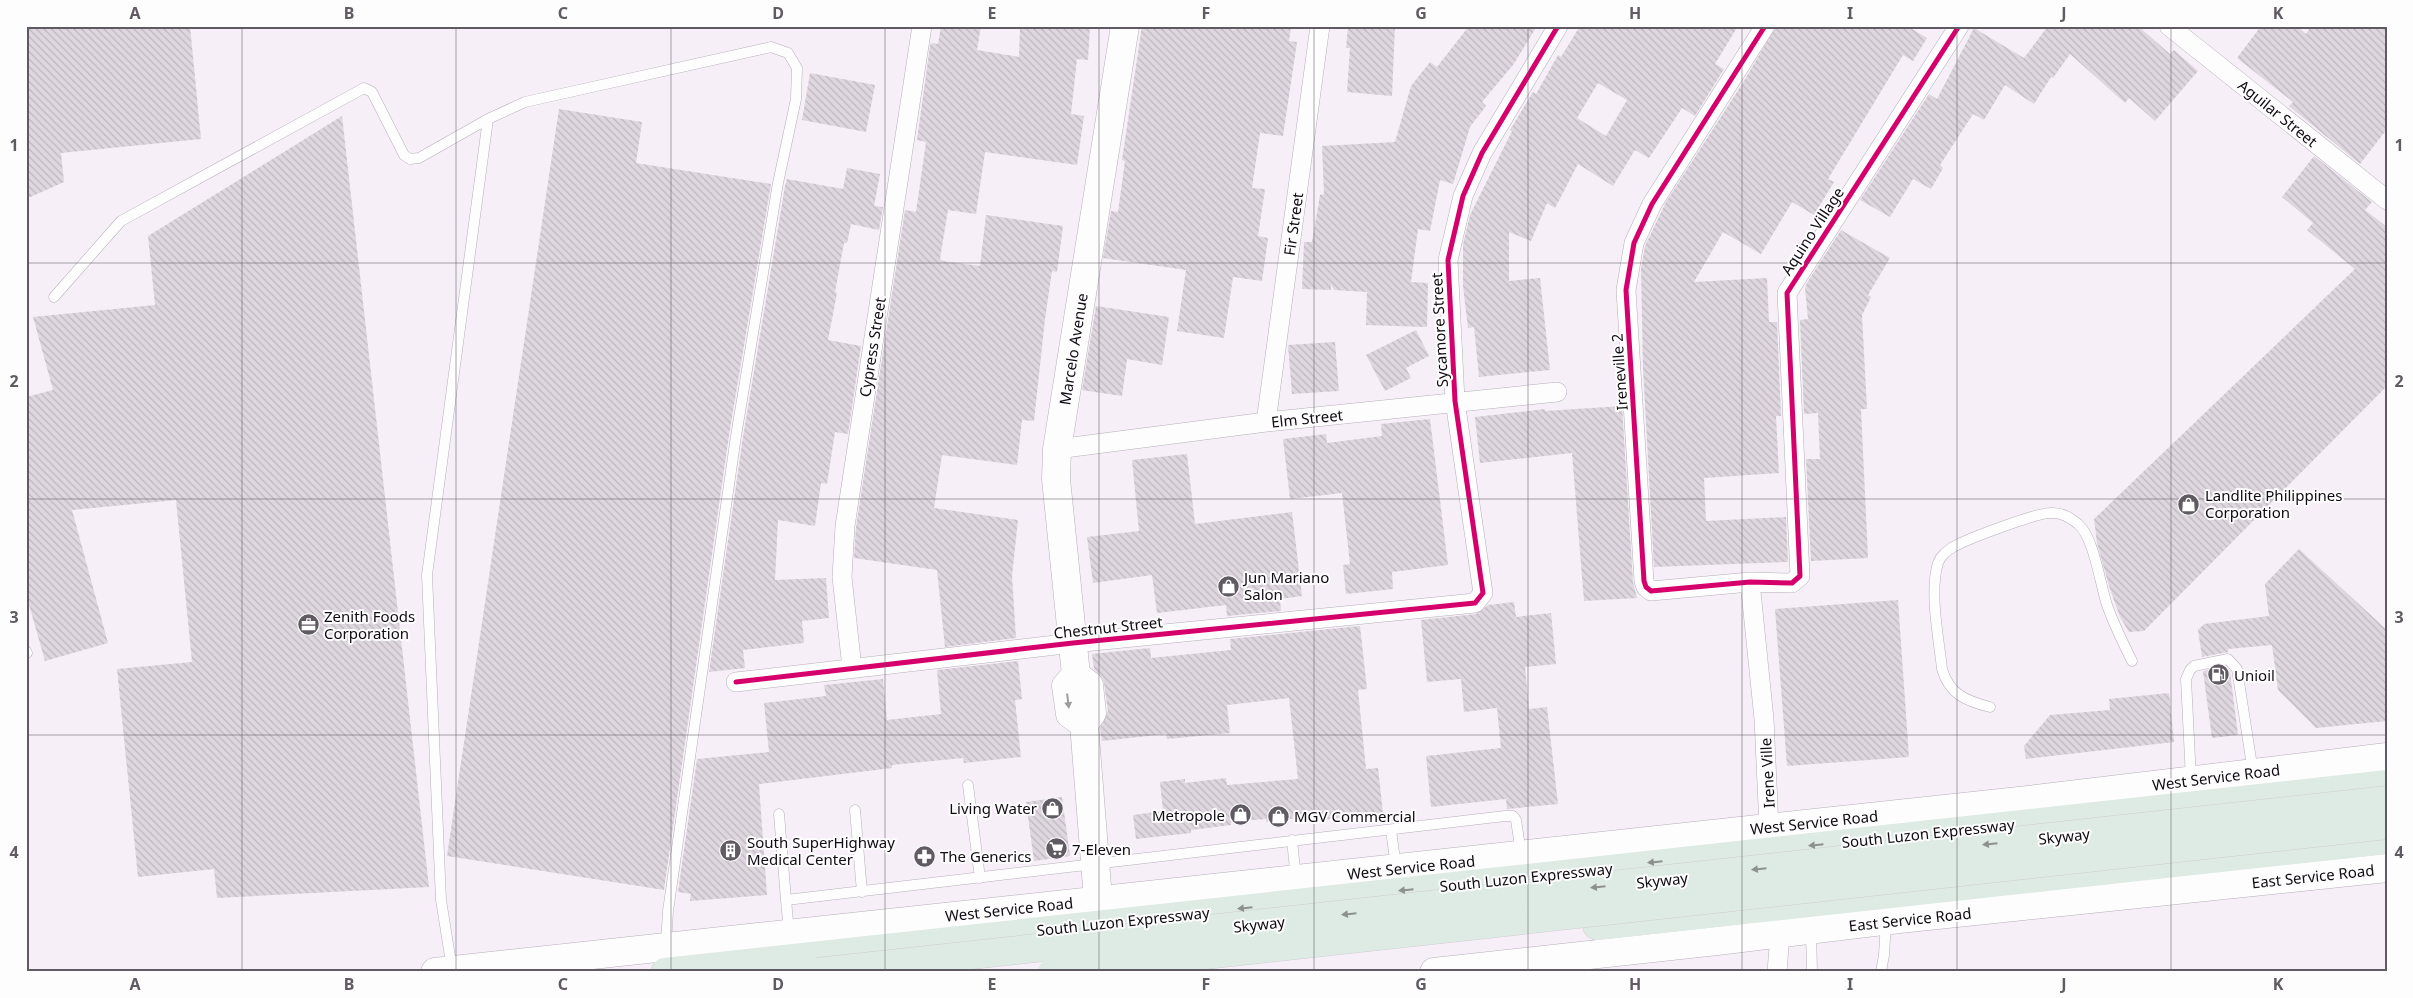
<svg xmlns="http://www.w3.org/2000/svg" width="2413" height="998" font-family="'Noto Sans',sans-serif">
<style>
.building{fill:url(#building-back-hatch);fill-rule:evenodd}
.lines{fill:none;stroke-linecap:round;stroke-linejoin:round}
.lane-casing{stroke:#b5afb7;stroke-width:11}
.street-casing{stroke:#b5afb7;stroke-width:20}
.secondary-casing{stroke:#b5afb7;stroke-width:29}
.highway-casing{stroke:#d1cdd2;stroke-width:29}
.lane{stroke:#fefdfe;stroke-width:10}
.street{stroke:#fefdfe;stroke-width:19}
.secondary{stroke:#fefdfe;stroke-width:28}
.highway{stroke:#deebe4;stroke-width:28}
.highway-bridge-casing{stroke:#d1cdd2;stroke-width:29;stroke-linecap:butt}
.highway-bridge{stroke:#deebe4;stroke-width:28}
.cycleway-casing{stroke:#fdfdfd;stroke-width:8}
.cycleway{stroke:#d6006c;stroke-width:5}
.oneway{fill:#9f9ca0}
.oneway2{fill:#8c9190}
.grid{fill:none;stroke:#605b62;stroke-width:1;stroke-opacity:0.55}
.labels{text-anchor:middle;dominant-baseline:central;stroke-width:4;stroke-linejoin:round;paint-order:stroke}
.street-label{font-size:15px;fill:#100b12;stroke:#fdfdfd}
.poi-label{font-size:15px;fill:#100b12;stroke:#fdfdfd;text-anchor:start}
.neatline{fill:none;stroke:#605b62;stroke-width:2}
.grid-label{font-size:16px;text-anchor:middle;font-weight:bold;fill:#605b62}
</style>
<defs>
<pattern id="building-back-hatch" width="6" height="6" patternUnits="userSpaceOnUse" patternTransform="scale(1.25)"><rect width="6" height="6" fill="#dfd7df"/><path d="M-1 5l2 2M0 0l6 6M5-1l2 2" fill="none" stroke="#beb7be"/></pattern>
</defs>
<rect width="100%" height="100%" fill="#f6eff8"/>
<path class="building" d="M26,26h164l11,113 -140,14 3,29 -38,17z
M941,26h40l-4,24 42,7 1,-31h70l-2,34 -11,-1 -6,55 13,2 -7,49 -92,-13 -9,62 -28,-4 -8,49 3,2 37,5 6,-51 77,11 -6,46 -5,-1 -7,48 -11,102 -12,-1 -5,45 -75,-10 -8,53 84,12 -6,56 4,62 -71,9 -8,-77 -83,-12 2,-31 49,-317 11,2 10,-70 -9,-2 13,-94 1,-3 7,1z
M1142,26h69l25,4v-4h55l-2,15 8,1 -14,94 -23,-3 -8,55 13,1 -7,47 10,2 -6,43 -29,-4 -9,61 -47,-7 9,-61 -83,-12 8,-47 7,1 7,-51 -3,-1z
M1348,26h47l-3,70 -45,-4 3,-44h-4z
M1469,26h68l-24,39 -31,37 4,4 -16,21 -17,57 -13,-4 -10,51 -12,-2 -7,53 17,1 -1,44 -61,-2 1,-33 -33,-2 -3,-6v6l-29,-1 2,-47h8l8,-47 4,-1 -2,-48 73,-4 16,-56 19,-24 7,5z
M1580,26h158l-23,38 9,5 -29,47 -13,-8 -33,50 -14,-8 -22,36 -35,-22 -23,44 -8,-5 -16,38 -22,-9v49l31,-3 10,92 -71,7 -5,-50 -6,1 -5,-42v-42l7,-29 42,-84 -2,-1 23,-38 3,2 22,-39 3,2zM1598,83l29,17 -21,36 -29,-18z
M1776,26h131l20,12 -14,23 -10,-6 -75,124 6,3 -20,33 -22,-13 -31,52 -38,-22 -29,50 73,-4 2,44h8l4,94h-5l3,57 -75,5 2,43 80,-4 2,45 -134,5 -11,-199 -2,-99 4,-23 21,-44 78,-121z
M2048,26h90l32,28 4,-4 24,21 -43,50 -26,-23 -4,5 -55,-49 -17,24 -2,-1 -17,27 -29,-19 -21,35 -11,-6 -33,51 3,3 -12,21 -18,-10 -23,38 -30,-17 69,-106 8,5 37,-71 50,30z
M2261,26h35l10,8 5,-8h76v103l-27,35 -71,-58 4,-4 -56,-44z
M810,73l65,12 -9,47 -64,-12z
M559,109l83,13 -6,41 135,21 -42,251 -65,455 -217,-34z
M342,116l87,771 -212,11 -3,-29 -76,8 -21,-208 75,-7 -16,-162 -104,10 36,133 -63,18 -19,-67v-197l27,-7 -20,-73 122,-12 -7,-69z
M2314,156l58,46 -7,8 22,17v159l-243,245 -15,1 -9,-15 -11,-31 -12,-43 -3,-24 261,-250 -48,-39 6,-7 -31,-26z
M847,168l33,6 -6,32 9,1 -4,23 -28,-6 -4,19h-3l-9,49 2,1 -9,47 33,6 -13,88 -13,-2 -8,52 -6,-1 -6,43 -37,-6 -3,60 51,-2 3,40 -27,3 2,22 -61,7 2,18 -36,4 34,-235 42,-251 2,-7 56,10z
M1841,230l49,28 -22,37 3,2 -9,18 5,94h-6l7,149 -57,3 -5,-102h14l-2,-46 -14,1 -4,-94 8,-1 -3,-31 3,-7z
M1096,306l73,11 -7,48 -35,-6 -5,37 -40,-6z
M1416,330l13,26 -23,12 5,10 -26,13 -19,-36z
M1335,342l4,49 -47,3 -4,-49z
M1622,406l11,176 4,16 -53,3 -12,-148 -92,10 -5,-46 70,-8v2z
M1430,419l18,146 -56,7 1,17 -47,5 -3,-29 7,-1 -8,-71 -52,6 -7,-60 43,-5 1,9 55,-7 -1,-12z
M1187,454l8,70 97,-12 10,84 -22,3 1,12 -54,5 -1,-11 -69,8 -5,-38 -59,8 -6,-46 52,-6 -7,-71z
M2299,549l88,81v91l-71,7 -38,-38 -6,-45 -44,4v3l-26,5 -4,-27 6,-6 65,-8 -4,-32z
M1898,600l11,157 -122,9 -12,-157z
M1514,602l2,15 35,-4 5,51 -31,3 4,42 18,-2 11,97 -51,5 -1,-10 -75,8 -5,-51 75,-8 -4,-40 -33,4 -3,-33 -34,3 -6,-62 55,-6 12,-9z
M1360,626l7,63 -9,1 8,79 12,-1 5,45 -61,7 -1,-5 -55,7v-3l-35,3v3l-40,5v3l-55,6 -3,-24 30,-4 -3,-29 25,-3v4l41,-5 1,7 71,-6 -9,-81 -62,7 3,28 -63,6 -1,-5 -64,7 -2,-13 8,-17 -4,-28 -2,-6 -8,-8 -2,-15 58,-6 1,10 80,-8 -1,-11z
M1018,661l4,38 -7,1 6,57 -57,6 -1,-5 -71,7v3l-133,16 8,111 -77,6 1,-7 -13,-2 19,-133 72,-7 -5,-49 62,-7 -2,-11 59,-6 4,41 54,-6 -4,-44z
M2226,667l4,5 8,63 -26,3 -9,-67z
M2169,693l5,49 -148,17 -2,-13 26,-31 60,-5 -1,-11z
M1062,797l8,59 -36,5 -8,-59z"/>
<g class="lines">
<defs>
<path id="lane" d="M54,297l67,-76 243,-133 8,4 32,63 6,4 9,-1 69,-39
M26,651l1,2
M1990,707c-24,-6 -41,-13 -48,-38 -3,-30 -13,-77 -4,-106 3,-8 9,-12 15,-16 14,-8 83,-34 97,-34 11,-1 20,4 28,11 16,13 22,60 29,81 7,20 16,38 25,56
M2191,779l-5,-100 4,-9 4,-4 34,-7 9,10 16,103
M968,785l12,93
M855,810l7,82
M779,814l7,86
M1391,830l5,37
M1292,840l4,39
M1811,930l1,42
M789,932l-3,-32 719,-84h8l3,4 5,33
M452,969l-11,-69 -14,-325 61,-456 37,-17 246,-55 17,6 9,15 -1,31 -18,84 -42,253 -68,475 -2,34
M1881,972l3,-17 2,-33"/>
<path id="street" d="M1765,26l-113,178 -18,39 -8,47 18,291 2,6 5,4 99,-9 42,1 8,-7 -13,-283 172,-267
M2169,26l218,174
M1266,422l54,-396
M1057,449l209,-27 291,-30
M1750,582l14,137 5,108
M852,668l-10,-91 3,-51 77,-500
M736,682l337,-39 402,-40 8,-10 -28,-192 -7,-141 15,-64 19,-43 76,-127
M1777,972l3,-38"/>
<path id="secondary" d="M1076,675l-10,11 4,28 14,10
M1098,899l-14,-175 8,-11 -3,-28 -13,-10 -20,-196 1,-30 68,-423
M435,972l1601,-173 351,-42
M1434,972l283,-31 182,-22 488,-51"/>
<path id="highway" d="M1597,926l790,-86
M665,972l1722,-188"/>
</defs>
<use href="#lane" class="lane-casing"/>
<use href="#street" class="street-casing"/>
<use href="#secondary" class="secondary-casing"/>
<use href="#highway" class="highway-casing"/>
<use href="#lane" class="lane"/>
<use href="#street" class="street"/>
<use href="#secondary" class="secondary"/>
<use href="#highway" class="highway"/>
<defs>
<path id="highway-bridge" d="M817,972l1570,-172
M1052,972l1335,-147"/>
</defs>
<use href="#highway-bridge" class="highway-bridge-casing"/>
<use href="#highway-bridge" class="highway-bridge"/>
<defs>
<path id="cycleway" d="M1765,26l-113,178 -18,39 -8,47 18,291 2,6 5,4 99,-9 42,1 8,-7 -13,-283 172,-267
M736,682l337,-39 402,-40 8,-10 -28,-192 -7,-141 15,-64 19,-43 76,-127"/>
</defs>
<use href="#cycleway" class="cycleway-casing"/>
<use href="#cycleway" class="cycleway"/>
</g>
<defs><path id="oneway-solid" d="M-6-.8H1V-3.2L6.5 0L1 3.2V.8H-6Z" transform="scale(1.25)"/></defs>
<use class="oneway" href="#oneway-solid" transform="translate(1068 701) rotate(83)"/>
<g class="oneway2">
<use href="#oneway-solid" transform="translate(1990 844) rotate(174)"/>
<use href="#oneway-solid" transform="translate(1816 845) rotate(174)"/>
<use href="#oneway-solid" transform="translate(1655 862) rotate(174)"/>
<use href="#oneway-solid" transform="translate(1759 869) rotate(174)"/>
<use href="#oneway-solid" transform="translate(1598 887) rotate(174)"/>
<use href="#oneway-solid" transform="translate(1406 890) rotate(174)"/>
<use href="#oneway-solid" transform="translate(1245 908) rotate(174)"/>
<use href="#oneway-solid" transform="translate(1349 914) rotate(174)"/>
</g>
<path class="grid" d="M242,26v946M456,26v946M671,26v946M885,26v946M1099,26v946M1314,26v946M1528,26v946M1742,26v946M1957,26v946M2171,26v946M26,263h2361M26,499h2361M26,735h2361"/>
<defs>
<symbol id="shop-disc" viewBox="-11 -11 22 22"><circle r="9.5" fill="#605b62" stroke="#fdfdfd"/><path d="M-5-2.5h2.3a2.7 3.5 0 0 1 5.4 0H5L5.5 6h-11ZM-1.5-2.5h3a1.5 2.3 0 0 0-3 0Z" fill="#fff"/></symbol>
<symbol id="office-disc" viewBox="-11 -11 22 22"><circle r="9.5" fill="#605b62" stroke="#fdfdfd"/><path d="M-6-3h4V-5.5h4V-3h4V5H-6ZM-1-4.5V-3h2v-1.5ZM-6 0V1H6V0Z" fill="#fff"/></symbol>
<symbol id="fuel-disc" viewBox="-11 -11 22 22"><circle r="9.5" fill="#605b62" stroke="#fdfdfd"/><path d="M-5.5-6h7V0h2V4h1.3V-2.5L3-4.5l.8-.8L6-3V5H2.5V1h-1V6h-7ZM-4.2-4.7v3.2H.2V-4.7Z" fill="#fff"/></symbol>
<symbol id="supermarket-disc" viewBox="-11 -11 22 22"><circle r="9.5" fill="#605b62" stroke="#fdfdfd"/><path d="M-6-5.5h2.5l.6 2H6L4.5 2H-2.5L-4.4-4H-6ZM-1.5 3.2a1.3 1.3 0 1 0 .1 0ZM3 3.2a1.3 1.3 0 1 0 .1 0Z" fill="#fff"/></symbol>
<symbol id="building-disc" viewBox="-11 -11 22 22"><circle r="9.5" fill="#605b62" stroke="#fdfdfd"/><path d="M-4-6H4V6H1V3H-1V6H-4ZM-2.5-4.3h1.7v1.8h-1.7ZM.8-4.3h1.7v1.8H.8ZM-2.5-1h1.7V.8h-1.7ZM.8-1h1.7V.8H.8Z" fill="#fff"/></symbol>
<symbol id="pharmacy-disc" viewBox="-11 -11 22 22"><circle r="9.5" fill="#605b62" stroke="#fdfdfd"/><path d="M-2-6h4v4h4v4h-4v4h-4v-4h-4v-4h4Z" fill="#fff"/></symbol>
</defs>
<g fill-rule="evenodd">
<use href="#shop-disc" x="2176" y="492" width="25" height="25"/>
<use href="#shop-disc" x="1216" y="574" width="25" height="25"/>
<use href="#office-disc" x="296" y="612" width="25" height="25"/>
<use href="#fuel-disc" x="2206" y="662" width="25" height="25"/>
<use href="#shop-disc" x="1040" y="796" width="25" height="25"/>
<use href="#shop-disc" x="1228" y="802" width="25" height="25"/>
<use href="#shop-disc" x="1266" y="804" width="25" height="25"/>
<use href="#supermarket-disc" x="1044" y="836" width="25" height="25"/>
<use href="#building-disc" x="718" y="838" width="25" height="25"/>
<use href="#pharmacy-disc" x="912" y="844" width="25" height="25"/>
</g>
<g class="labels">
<g class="street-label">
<text transform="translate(2278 113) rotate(39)">Aguilar Street</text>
<text transform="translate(1293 224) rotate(-82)">Fir Street</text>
<text transform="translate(1812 231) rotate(-57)">Aquino Village</text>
<text transform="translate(1439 330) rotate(-93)">Sycamore Street</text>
<text transform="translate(872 347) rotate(-81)">Cypress Street</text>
<text transform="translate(1073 349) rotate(-81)">Marcelo Avenue</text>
<text transform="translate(1619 372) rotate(-94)">Ireneville 2</text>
<text transform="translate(1307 418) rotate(-6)">Elm Street</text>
<text transform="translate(1108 627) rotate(-6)">Chestnut Street</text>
<text transform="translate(1767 773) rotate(-93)">Irene Ville</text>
<text transform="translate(2216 777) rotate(-7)">West Service Road</text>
<text transform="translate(1814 822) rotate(-6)">West Service Road</text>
<text transform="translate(1928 833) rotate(-6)">South Luzon Expressway</text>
<text transform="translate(2064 836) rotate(-6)">Skyway</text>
<text transform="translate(1411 867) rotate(-6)">West Service Road</text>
<text transform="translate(2313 876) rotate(-6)">East Service Road</text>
<text transform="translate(1526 877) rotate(-6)">South Luzon Expressway</text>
<text transform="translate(1662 880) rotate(-6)">Skyway</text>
<text transform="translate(1009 909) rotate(-6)">West Service Road</text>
<text transform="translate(1910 919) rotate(-6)">East Service Road</text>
<text transform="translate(1123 921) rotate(-6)">South Luzon Expressway</text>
<text transform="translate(1259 924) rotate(-6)">Skyway</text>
</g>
<g class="poi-label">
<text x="2205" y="495">Landlite Philippines<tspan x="2205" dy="17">Corporation</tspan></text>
<text x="1244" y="577">Jun Mariano<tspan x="1244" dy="17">Salon</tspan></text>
<text x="324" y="616">Zenith Foods<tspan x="324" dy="17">Corporation</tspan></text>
<text x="2234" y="675">Unioil</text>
<text x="1037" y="808" text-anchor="end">Living Water</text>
<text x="1225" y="815" text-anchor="end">Metropole</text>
<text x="1294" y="816">MGV Commercial</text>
<text x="747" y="842">South SuperHighway<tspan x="747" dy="17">Medical Center</tspan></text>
<text x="1072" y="849">7-Eleven</text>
<text x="940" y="856">The Generics</text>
</g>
</g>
<rect width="2413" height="998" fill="none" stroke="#fdfdfd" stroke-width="55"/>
<rect x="28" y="28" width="2358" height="942" class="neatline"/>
<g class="grid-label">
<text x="135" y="19">A</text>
<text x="349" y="19">B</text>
<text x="563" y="19">C</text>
<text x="778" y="19">D</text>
<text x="992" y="19">E</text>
<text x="1206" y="19">F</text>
<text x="1421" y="19">G</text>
<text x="1635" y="19">H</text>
<text x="1850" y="19">I</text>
<text x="2064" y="19">J</text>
<text x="2278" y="19">K</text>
<text x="14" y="151">1</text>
<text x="2399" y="151">1</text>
<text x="14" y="387">2</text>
<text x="2399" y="387">2</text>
<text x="14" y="623">3</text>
<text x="2399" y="623">3</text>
<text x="14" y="858">4</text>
<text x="2399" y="858">4</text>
<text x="135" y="990">A</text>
<text x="349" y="990">B</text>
<text x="563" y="990">C</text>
<text x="778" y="990">D</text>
<text x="992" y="990">E</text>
<text x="1206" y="990">F</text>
<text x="1421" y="990">G</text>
<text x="1635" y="990">H</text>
<text x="1850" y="990">I</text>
<text x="2064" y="990">J</text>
<text x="2278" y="990">K</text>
</g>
</svg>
